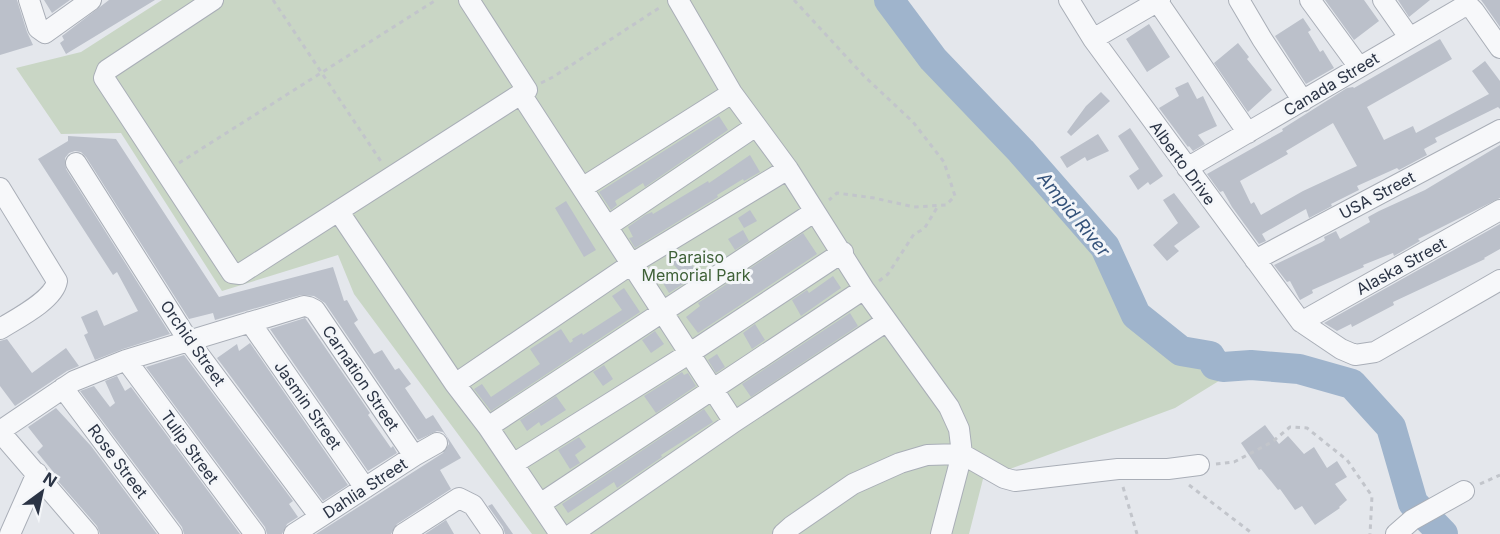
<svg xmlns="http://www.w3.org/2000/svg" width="1500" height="534" font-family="Inter,sans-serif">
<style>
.green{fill:#c9d6c5}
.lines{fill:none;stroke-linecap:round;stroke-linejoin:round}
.river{stroke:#9fb4cc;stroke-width:30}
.building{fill:#bbc0ca;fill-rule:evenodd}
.minor-casing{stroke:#a9aeb7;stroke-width:22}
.path{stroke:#c2c5cb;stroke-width:3;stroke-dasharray:4.5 4.5;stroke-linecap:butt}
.minor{stroke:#f7f8fa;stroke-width:20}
.labels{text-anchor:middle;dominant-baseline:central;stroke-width:6;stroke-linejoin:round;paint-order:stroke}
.street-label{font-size:16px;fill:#2b3445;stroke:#f4f6f9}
.park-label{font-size:16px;fill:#3f6138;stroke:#f4f6f9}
.water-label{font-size:18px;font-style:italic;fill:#34527a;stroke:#f4f6f9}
</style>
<rect width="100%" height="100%" fill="#e4e7ec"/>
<path class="green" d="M162,0h727l44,59 88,92 84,96 31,68 45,36 29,5 12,23 -47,29 -192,71 -14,55h-437l-178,-240 -16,-39 -116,36 -101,-158 -60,1 -45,-66 65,-16z"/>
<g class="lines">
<path class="river" d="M889,0l44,59 88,92 84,96 31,68 45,36 29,5 5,9 8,2 28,-2 48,4 53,15 39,43 22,76 30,31"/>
</g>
<path class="building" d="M0,0h17l10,32 6,13 -33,10z
M44,0h26l-18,13z
M109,0h46l-89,54 -6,-11 4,-3 -2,-4z
M1325,0h39l15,21 -25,19z
M1398,0h32l-21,17z
M1481,0h19v27l-16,-23z
M1303,18l8,12 -3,2 12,20 3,-2 11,18 -28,16 -31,-48z
M1149,24l21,33 -23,15 -21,-33z
M1440,39l12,20 -85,48 17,33 29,-14 3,7 73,-39 -17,-23 13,-10 15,20v28l-2,-2 -63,31 2,4 -13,7 3,6 -28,15 -2,-2 -40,18 2,4 -28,14 1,2 -23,12 -3,-9 -44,25 4,7 -7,3 -27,-37 -9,-16 -3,1 -13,-18 76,-43 -1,-2 65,-41 6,-1 1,1zM1333,123l24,43 -54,25 -42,24 -7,-13 -3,2 -11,-23 48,-27 -2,-3z
M1238,43l11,14 -2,2 25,31 -24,22 -34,-49z
M1188,82l9,17 6,-3 14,30 -19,9 7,9 -12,7 -4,-5 -1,1 -29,-39 20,-12 -4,-8z
M1101,92l9,9 -39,35 -4,-4 19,-26z
M719,116l9,14 -83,57 -2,-4 -28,18 2,4 -6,5 -12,-18z
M1130,128l33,48 -13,9 -2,-3 -10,8 -9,-14 10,-7 -21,-33z
M1098,134l11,17 -22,10 -2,-4 -18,11 -7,-11z
M68,136l48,3 103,158 114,-30 11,34 3,-1 11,20 -4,3 20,31 8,-4 13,20 4,-2 12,16 -6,4 21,31 7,-4 28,43 -21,12 11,19 -54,35 -6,10h-75l127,-81 6,-9 -2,-7 -4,-5 -6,-1 -19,9 -93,-137 -11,-7 -13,-1 -86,25 -2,-7 -24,6 -103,-162 -5,-5 -6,-1 -6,2 -4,5 1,11 104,165 -47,15 -28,11 -11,-25 4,-2 -7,-16 16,-7 7,16 34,-15 -21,-39 -4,3 -75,-116 30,-18z
M1500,145v53l-82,41 2,2 -26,15 -1,-3 -30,12 1,2 -52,23 1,3 -13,7 -10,-19 -3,1 -13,-17 48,-23 3,-2 -1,-3 12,-6 4,8 30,-17 -2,-5 11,-6 46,-21z
M750,155l10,17 -16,9 -1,-2 -26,16 1,2 -83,51 -6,-10 4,-1 -5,-10 17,-12 7,-3 1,2 55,-33 1,2z
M1174,193l26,34 -26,19 5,5 -12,10 -14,-16 25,-22 -15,-23z
M566,201l30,49 -12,7 -29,-49z
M750,210l7,11 -13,7 -6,-10z
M1500,224v25l-16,9 1,1 -92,43 1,3 -42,22 -1,-3 -14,7 -13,-8z
M743,230l6,11 -14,9 -7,-11z
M803,233l14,21 -119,79 -12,-16 14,-11 -2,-3z
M681,251l18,23 -30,19 -6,-10 17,-11 -12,-14z
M833,276l8,12 -40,28 -9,-16 15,-10 2,3z
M624,288l16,24 -149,99 -17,-22 8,-5 9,13 49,-33 -10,-15 31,-20 9,14 3,-2 -1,-2 10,-6 1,2 39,-25 -10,-14z
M850,313l8,13 -107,71 -9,-13z
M305,318l65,95 -2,2 23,33 2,-2 4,7 -29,18 -98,-142z
M755,324l10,16 -13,9 -9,-16z
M655,331l9,13 -13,9 -9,-13z
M7,339l25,34 34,-25 13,18 -12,5 -52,35 -15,-20v-45z
M250,343l98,142 -25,16 -106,-143 20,-14 2,7z
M717,354l8,13 -9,6 -8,-13z
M184,355l109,146 -4,3 9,13 -11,7 -5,10h-15l-2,-7 -119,-160z
M604,365l9,14 -10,7 -10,-14z
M682,372l2,3 4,-2 8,13 -40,27 -12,-17z
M117,376l8,15 6,-4 109,147h-56l-2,-7 -102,-136 14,-5 16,21 5,-4 -10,-22z
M556,396l10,14 -25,16 -2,-4 -12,9 -7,-11z
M56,408l35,38 66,88h-57l-3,-8 -39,-45 2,-1 -23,-28 6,-6 -15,-19z
M704,409l9,13 -52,33 1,2 -45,31 -3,-6 -46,31 -6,-9z
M1265,425l14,19 9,-8 16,18 10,-7 13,21 10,-7 10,16 -12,7 12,16 -8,7 1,1 -25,17 -13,-19 -7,4 -15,-21 -2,1 -17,-21 -2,1 -18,-27z
M579,437l7,10 -11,8 5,8 -10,6 -12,-19z
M492,504l21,30h-8l-2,-7 -15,-21z
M446,520l8,14h-29z"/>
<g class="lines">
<defs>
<path id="minor" d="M29,0l9,28 7,5 46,-33
M213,0l-106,70 -3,8 128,195 8,1 287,-184 -58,-90
M678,0l54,93 56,76 76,120 85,118 10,22 3,25 -21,80
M1069,0l24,39 208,283 40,27 14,6 20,-3 125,-72
M1239,0l23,39 41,62
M1310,0l49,67
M1383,0l26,37
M1158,2l90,131
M1093,39l67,-39
M521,94l213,328
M76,163l112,177 132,177
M1187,168l274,-160 8,-2 5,5 26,37
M0,188l57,93c-3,19 -41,38 -57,48
M582,188l150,-95
M339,212l116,172 33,43 72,107
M608,226l148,-100
M1255,260l245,-130
M250,322l115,166
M1301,322l199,-112
M126,360l129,174
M455,384l178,-121 155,-94
M63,388l109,146
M488,427l326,-215
M0,431l74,-50 52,-21 178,-54 5,1 6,3 99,146
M0,432l88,102
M513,464l177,-111 153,-101
M540,504l324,-215
M10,534l27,-61
M294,534l120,-78 23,-13
M403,534l56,-36 14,7 20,29
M572,534l162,-112 153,-101
M783,534l9,-8 61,-42 47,-21 27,-8 35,-1 42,24 11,3 103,-12h50l31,-4
M1396,534l16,-14 52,-29"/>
</defs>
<use href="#minor" class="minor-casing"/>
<path class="path" d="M273,0l109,163
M794,0l70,76 49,46 31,40 11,34 -9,9 -32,2 -40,-9 -37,-5 -8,7
M541,83l12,-6 109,-71
M179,163l257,-163
M879,281l9,-7 26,-40 10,-5 14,-23
M1216,464l18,-2 38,-20 18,-15 17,1 40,32 25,36 -2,38
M1480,484l20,-9
M1189,485l64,49
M1123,487l14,47"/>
<use href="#minor" class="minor"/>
</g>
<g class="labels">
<g class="street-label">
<text transform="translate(1331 84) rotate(-31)">Canada Street</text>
<text transform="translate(1183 163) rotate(54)">Alberto Drive</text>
<text transform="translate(1377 195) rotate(-28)">USA Street</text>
<text transform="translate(1401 266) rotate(-29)">Alaska Street</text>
<text transform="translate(193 343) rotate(55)">Orchid Street</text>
<text transform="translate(361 378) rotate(56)">Carnation Street</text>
<text transform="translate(308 405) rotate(55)">Jasmin Street</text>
<text transform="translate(190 447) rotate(54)">Tulip Street</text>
<text transform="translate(118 461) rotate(53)">Rose Street</text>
<text transform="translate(365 488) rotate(-33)">Dahlia Street</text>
</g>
<g class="park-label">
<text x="696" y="257">Paraiso<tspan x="696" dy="18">Memorial Park</tspan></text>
</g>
<g class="water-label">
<text transform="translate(1074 214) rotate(51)">Ampid River</text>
</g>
</g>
<g transform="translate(42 492) rotate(33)" stroke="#f4f6f9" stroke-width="4.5" paint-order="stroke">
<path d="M0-4.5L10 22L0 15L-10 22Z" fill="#2b3445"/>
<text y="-9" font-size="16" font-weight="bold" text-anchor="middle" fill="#2b3445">N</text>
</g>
</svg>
